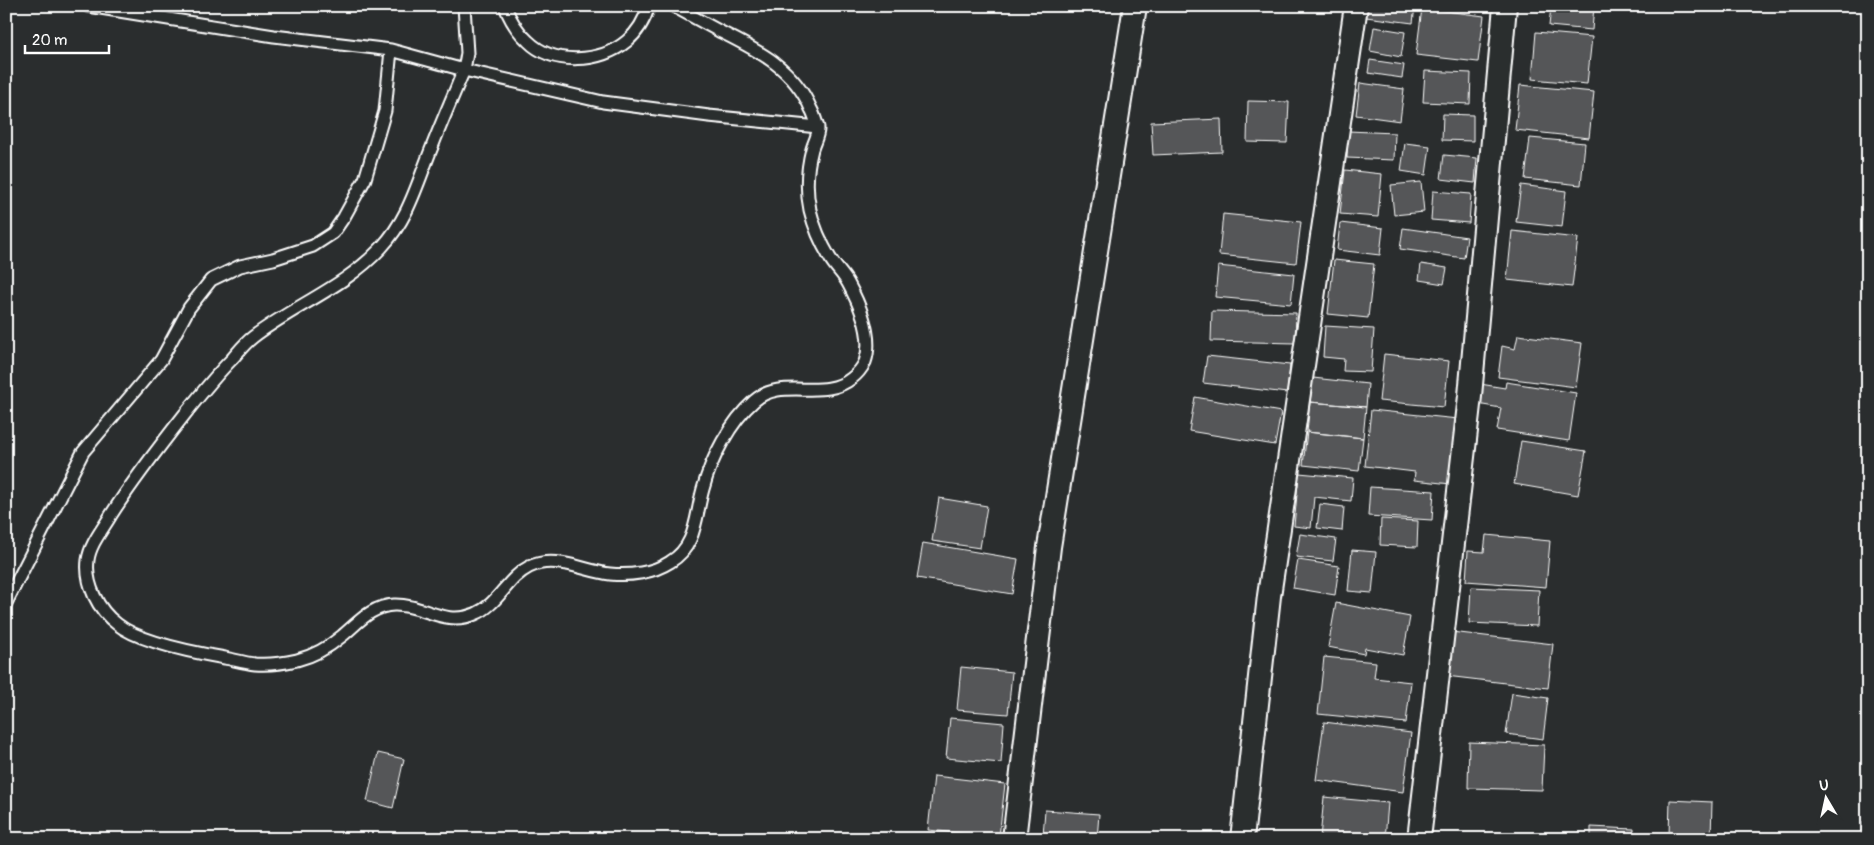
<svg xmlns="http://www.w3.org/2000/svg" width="1874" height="845" font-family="Pangolin,sans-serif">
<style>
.building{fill:#555758;stroke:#fff}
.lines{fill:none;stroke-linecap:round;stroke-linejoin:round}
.service-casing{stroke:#fff;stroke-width:15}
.minor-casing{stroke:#fff;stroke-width:26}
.service{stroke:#2a2d2e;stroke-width:11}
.minor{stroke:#2a2d2e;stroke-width:22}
</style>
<rect width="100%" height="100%" fill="#2a2d2e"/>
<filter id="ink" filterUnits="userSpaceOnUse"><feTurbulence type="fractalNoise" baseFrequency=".02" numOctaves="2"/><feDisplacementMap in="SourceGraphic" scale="10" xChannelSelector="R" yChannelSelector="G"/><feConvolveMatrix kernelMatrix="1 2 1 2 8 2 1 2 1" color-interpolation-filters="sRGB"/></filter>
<g filter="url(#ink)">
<path class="building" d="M1368,6h47l-2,17 -47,-6z
M1551,6h43l-2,24 -43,-4z
M1422,8l62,8 -6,46 -62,-7z
M1374,27l31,5 -4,25 -31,-6z
M1536,32l56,5 -5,47 -55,-5z
M1370,60l34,5 -2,13 -34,-5z
M1425,71l46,2 -1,31 -47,-2z
M1360,83l44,6 -4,32 -44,-6z
M1520,85l74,7 -5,46 -74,-8z
M1248,101l41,1 -2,41 -40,-1z
M1443,114l30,1v26l-31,-1z
M1221,119l1,33 -69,3 -2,-33z
M1348,131l47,2 -1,27 -47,-2z
M1530,138l55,5 -4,42 -56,-6z
M1405,143l25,3 -4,29 -25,-4z
M1444,155l33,3 -2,25 -34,-4z
M1345,170l37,4 -4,43 -38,-3z
M1421,182l3,30 -30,3 -3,-30z
M1521,185l45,6 -4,36 -46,-5z
M1433,191l38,3 -2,29 -38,-3z
M1223,214l78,8 -5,41 -77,-8z
M1340,223l43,5 -3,27 -43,-5z
M1403,228l64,9 -3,21 -64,-9z
M1512,231l66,7 -6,49 -65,-7z
M1334,260l40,4 -6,54 -40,-4z
M1421,264l26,4 -3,16 -25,-4z
M1218,266l76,8 -3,30 -76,-7z
M1212,311l84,2 -1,30 -84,-2z
M1325,326l49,3 -3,43 -28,-1 1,-12 -21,-2z
M1518,335l64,8 -6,44 -78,-10 4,-31 13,3z
M1384,354l65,7 -5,46 -65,-6z
M1207,356l83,9 -3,28 -84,-10z
M1313,378l55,6 -2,23 -56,-5z
M1506,382l70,11 -7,48 -72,-11 4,-22 -24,-4 3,-20 25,4z
M1195,397l86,15 -6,33 -86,-14z
M1310,402l56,5 -3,31 -56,-6z
M1371,410l87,9 -7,65 -37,-4 1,-8 -50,-6z
M1307,432l56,6 -4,33 -56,-6z
M1521,441l65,10 -8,44 -64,-11z
M1299,473l54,5 -2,23 -37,-4 -3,31 -17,-2z
M1370,487l64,4 -2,29 -64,-4z
M939,498l48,8 -7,42 -48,-7z
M1320,504l24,3 -2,24 -25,-3z
M1381,519l37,2 -1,26 -37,-2z
M1300,534l36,5 -3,22 -37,-4z
M1486,535l64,6 -4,46 -80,-6 2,-30 16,1z
M923,543l95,16 -6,35 -95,-16z
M1352,550l24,2 -4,41 -24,-2z
M1298,560l41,6 -4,29 -42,-7z
M1471,587l68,3 -2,36 -68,-3z
M1336,603l74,14 -7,38 -38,-7 -1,6 -36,-7z
M1451,632l102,12 -5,44 -102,-12z
M1324,657l52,5 -2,16 37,4 -5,41 -88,-9z
M961,667l51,5 -4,42 -51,-4z
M1512,693l36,5 -5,41 -37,-5z
M950,718l54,5 -3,40 -55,-5z
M1324,722l87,11 -8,59 -87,-12z
M1469,742l75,3 -2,45 -74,-2z
M378,753l26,6 -11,49 -26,-7z
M934,776l71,8 -6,53 -71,-7z
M1324,797l64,6 -3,36 -65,-1z
M1670,800l42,2 -1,36 -42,-2z
M1045,810l54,4 -2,25 -54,-3z
M1863,822l5,1v16h-7z
M1591,827l43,2 -1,10h-42z
M1043,836l33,3h-33z"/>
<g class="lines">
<defs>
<path id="service" d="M88,6l186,30 117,14 73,20 3,-17 -3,-47
M505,6c5,14 12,25 23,35 25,25 73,22 99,0 11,-9 18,-22 22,-35
M673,6c15,8 31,17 46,25 38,19 74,36 92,78 2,3 7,17 7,20 0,7 -4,13 -6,20 -5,19 -6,42 -2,61 4,17 11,33 20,48 5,9 13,16 18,25 12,22 26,54 17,79 -3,6 -9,13 -13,16 -29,24 -70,-2 -98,23 -24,21 -43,58 -51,88 -8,28 -6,57 -33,73 -17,11 -40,14 -60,12 -26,-3 -55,-20 -81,-7 -22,11 -31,38 -54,47 -31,13 -52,-10 -81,-9 -23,1 -36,18 -52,31 -13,11 -29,20 -45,24 -13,3 -29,5 -42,4 -10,-1 -20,-4 -30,-6 -29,-5 -86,-16 -108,-34 -19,-14 -32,-40 -29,-64 2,-16 15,-31 23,-45 23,-36 48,-68 74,-101 15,-19 30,-38 47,-55 7,-8 13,-16 21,-22 42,-32 92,-50 128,-89 28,-30 36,-64 51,-101 10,-26 21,-51 32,-77l139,32 106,14 109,11
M6,603l77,-151 78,-92 28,-52 22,-28 29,-14 33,-7 40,-13 20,-13 11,-16 21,-38 20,-68 6,-61"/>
<path id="minor" d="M1014,839l35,-292 86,-541
M1242,839l27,-243 87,-590
M1419,839l51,-443 35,-390"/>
</defs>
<use href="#service" class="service-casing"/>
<use href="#minor" class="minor-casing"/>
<use href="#service" class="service"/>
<use href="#minor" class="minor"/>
</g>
</g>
<rect width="1874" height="845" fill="none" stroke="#2a2d2e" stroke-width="25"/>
<rect x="12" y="12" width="1849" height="820" fill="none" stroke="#fff" stroke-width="2" filter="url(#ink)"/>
<g transform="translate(1826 798) rotate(351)" stroke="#2a2d2e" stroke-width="4" paint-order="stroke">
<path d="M0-4L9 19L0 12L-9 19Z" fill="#ffffff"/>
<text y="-8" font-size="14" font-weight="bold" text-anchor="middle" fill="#ffffff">U</text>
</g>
<path d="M25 45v8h84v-8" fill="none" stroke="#ffffff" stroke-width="2.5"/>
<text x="32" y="45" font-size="15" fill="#ffffff" stroke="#2a2d2e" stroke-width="4" paint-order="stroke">20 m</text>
</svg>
